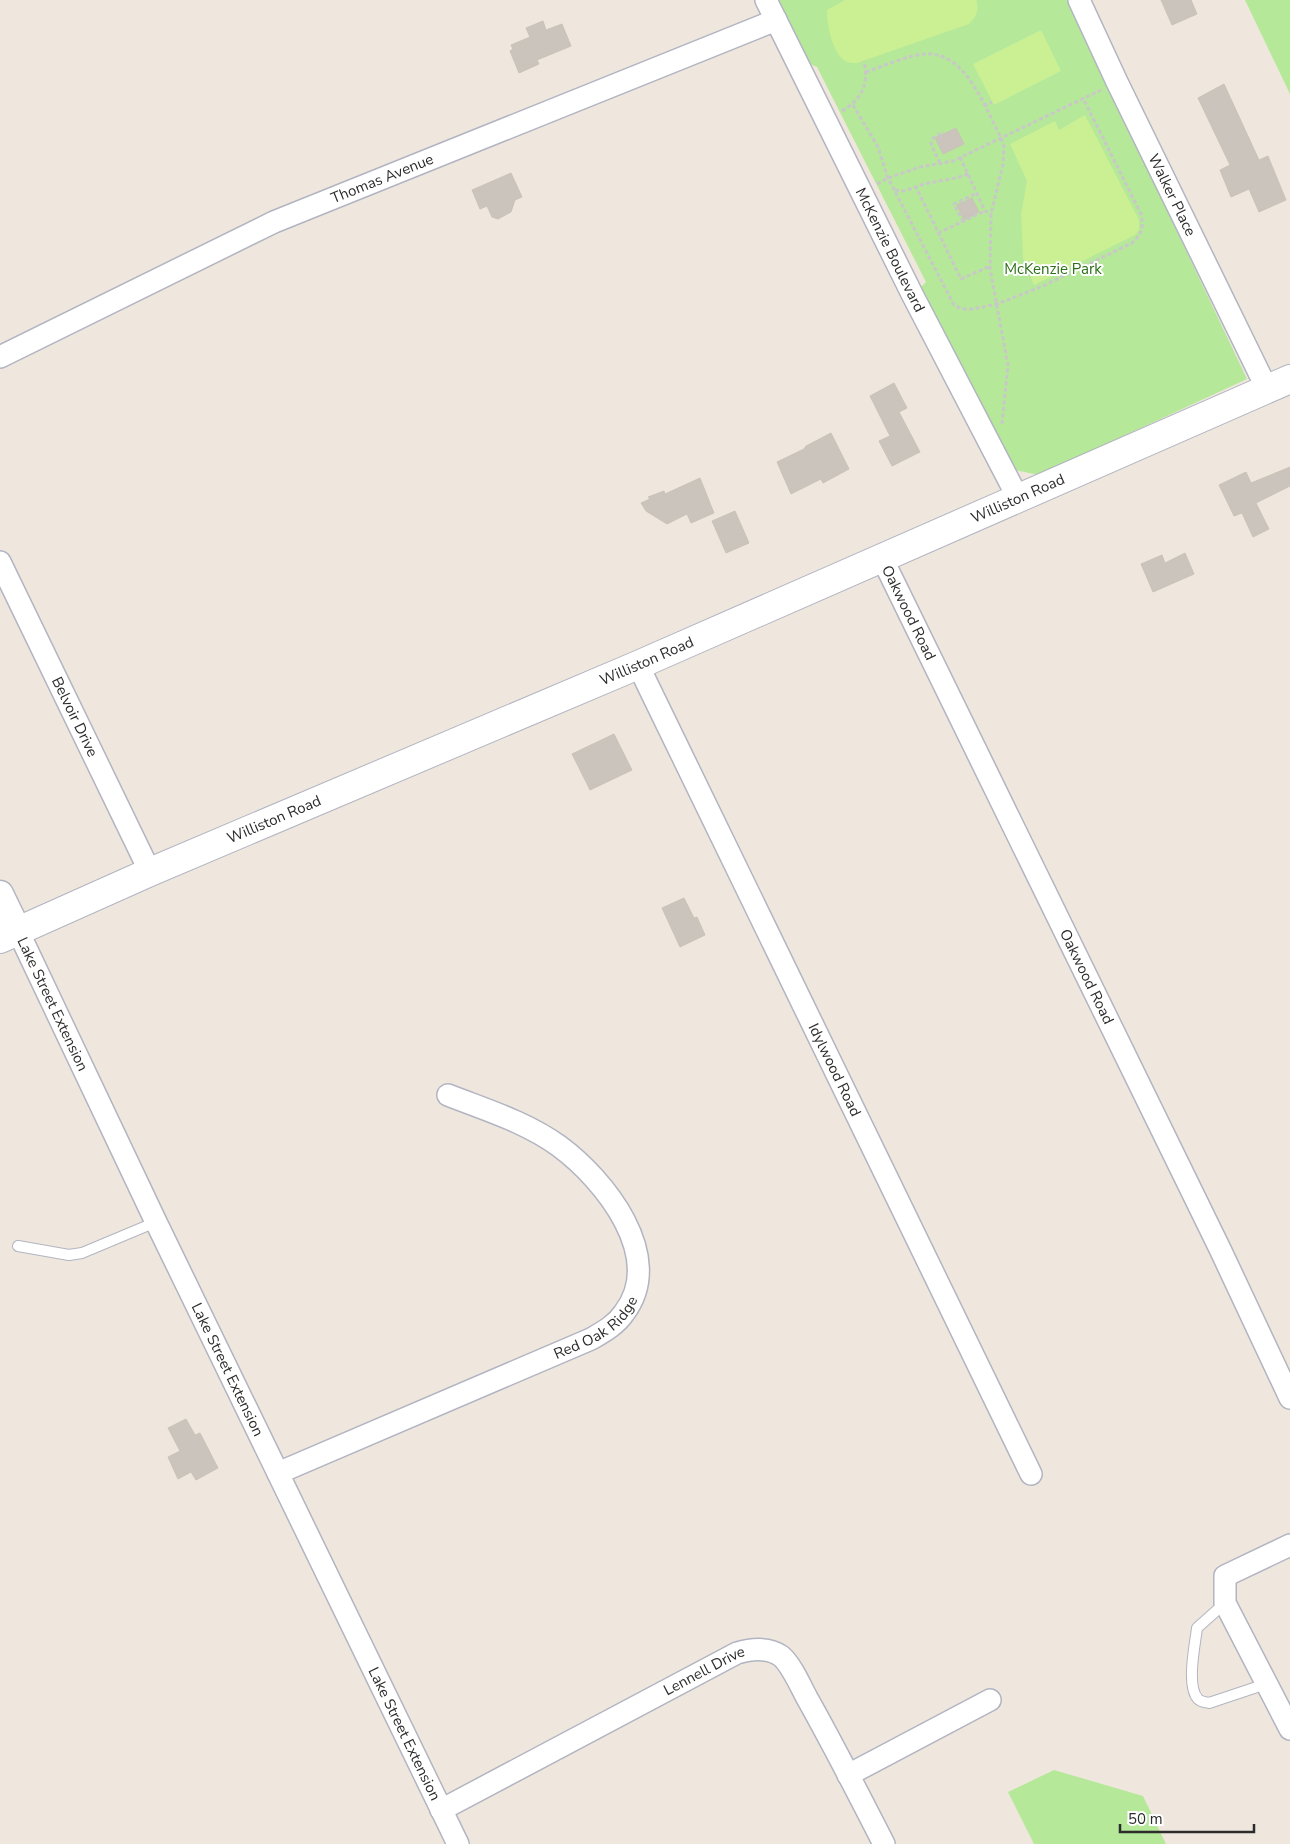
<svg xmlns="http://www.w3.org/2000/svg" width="1290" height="1844" font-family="'Nunito Sans',sans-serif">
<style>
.green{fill:#b5e898}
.pitch{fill:#caf093}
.building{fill:#cac4bd;stroke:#cac3b7}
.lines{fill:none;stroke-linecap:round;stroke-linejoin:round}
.service-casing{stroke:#b2b5c1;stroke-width:12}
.minor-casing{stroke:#b2b5c1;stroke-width:24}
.tertiary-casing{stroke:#b2b5c1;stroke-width:29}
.secondary-casing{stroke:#b2b5c1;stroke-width:30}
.path{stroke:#c8c8c8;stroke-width:3;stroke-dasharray:4 2.5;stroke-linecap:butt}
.service{stroke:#fff;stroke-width:10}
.minor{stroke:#fff;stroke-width:21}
.tertiary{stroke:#fff;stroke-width:26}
.secondary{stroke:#fff;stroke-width:28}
.labels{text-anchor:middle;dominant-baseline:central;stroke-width:4;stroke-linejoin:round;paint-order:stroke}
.street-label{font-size:15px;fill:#2c2c2c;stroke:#fff}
.park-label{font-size:15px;fill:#2b6f16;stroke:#fff}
</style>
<rect width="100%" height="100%" fill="#efe7de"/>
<path class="green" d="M777,0h290l180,379 -208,96 -24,-5 -96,-181 7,-7 -109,-215 -9,-4z
M1245,0h45v94z
M1054,1770l89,26 23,48h-132l-26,-52z"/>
<path class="pitch" d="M845,0h131c4,10 0,17 -7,24l-112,39c-4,0 -9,0 -12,-2 -13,-9 -18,-36 -18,-51z
M1041,30l20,41 -67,34 -21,-41z
M1085,115l54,105v10l-4,5 -101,50 -11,-27 -2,-44 6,-33 -17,-37 45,-23 4,9z"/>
<path class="building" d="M1161,0h30l6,14 -25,11z
M543,21l3,9 16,-6 9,22 -34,14 2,4 -20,9 -9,-22 3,-2 -2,-4 19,-8 -4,-9z
M1224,84l35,76 9,-4 18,44 -27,12 -10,-23 -18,8 -11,-27 10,-5 -32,-67z
M956,128l8,16 -21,10 -8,-16z
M511,173l11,24 -7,3 -4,12 -13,7 -6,-2 -5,-11 -7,3 -8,-19z
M972,198l7,14 -15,8 -7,-15z
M894,383l13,25 -8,4 21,40 -28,14 -13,-25 11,-5 -20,-40z
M831,433l18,36 -26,14 -2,-4 -30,15 -14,-32 27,-13 2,-3z
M1290,467v19l-34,17 13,26 -16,8 -11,-24 -8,3 -15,-31 27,-13 5,11z
M700,478l14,35 -23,10 -4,-9 -20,10 -21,-13 -5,-8 9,-4 -2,-2 16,-6 1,3z
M735,511l14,32 -23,10 -14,-32z
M1185,553l9,21 -41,18 -12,-28 21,-9 3,8z
M614,734l18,36 -42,20 -18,-36z
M684,898l10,20 3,-1 8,18 -25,12 -18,-39z
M186,1419l9,16 5,-2 18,35 -22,12 -5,-8 -13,7 -10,-22 12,-6 -12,-23z"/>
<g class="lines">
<defs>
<path id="service" d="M18,1246l51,9 13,-2 74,-31
M1225,1603l-28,25c-2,17 -11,58 1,71 3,3 7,3 11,4l57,-19"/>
<g id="minor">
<path id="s1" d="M766,0l146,294 106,204"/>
<path id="s2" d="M1079,0l38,82 150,307"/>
<path id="s3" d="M0,357l274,-135 502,-202"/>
<path id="s4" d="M882,558l338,691 70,149"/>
<path id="s5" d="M0,562l150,310"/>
<path id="s6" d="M638,665l393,809"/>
<path id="s7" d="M18,931l138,291 302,622"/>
<path id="s8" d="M278,1473l313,-134c12,-7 25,-14 33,-26 43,-56 -20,-134 -65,-167 -33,-24 -73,-36 -111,-51"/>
<path d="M1290,1545l-65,31v27l65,126"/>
<path d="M848,1775l142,-75"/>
<path id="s9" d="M441,1810l296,-157c14,-4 31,-6 44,3 10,8 20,31 26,42 27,48 52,97 77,146"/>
</g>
<path id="tertiary" d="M0,894l18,37"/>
<g id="secondary">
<path id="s10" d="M0,939l150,-67 488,-207 652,-286"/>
</g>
</defs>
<use href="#service" class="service-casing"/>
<use href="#minor" class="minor-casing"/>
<use href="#tertiary" class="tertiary-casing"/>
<use href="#secondary" class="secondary-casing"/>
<path class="path" d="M866,72c17,-6 43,-17 59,-18 41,-3 60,54 76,84l3,9 -1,17 -12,50 -1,55 18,96 -6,59
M853,105l25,42 10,31 66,127 8,4h11l24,-5 46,-18 89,-43c10,-9 12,-16 9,-29l-58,-116
M984,106l8,-4
M842,111c20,-12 27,-27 22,-50
M960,157l25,54 6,3
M940,163l-9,-19 2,-6 11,-6
M968,174c-17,7 -35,6 -52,13l45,92 29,-13
M877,184l11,-6 32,-11 33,-6 148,-71
M895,190l9,1 12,-4
M963,222l-9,-18 23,-11
M938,233l47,-22"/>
<use href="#service" class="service"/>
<use href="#minor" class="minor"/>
<use href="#tertiary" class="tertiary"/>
<use href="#secondary" class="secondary"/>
</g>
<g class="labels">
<g class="street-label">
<text stroke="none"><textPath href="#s3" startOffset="422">Thomas Avenue</textPath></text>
<text stroke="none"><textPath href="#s2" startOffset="216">Walker Place</textPath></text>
<text stroke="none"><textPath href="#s1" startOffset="279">McKenzie Boulevard</textPath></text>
<text stroke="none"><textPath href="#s10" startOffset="1109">Williston Road</textPath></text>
<text stroke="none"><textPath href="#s4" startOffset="61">Oakwood Road</textPath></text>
<text stroke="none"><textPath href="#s10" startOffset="704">Williston Road</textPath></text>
<text stroke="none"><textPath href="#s5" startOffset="172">Belvoir Drive</textPath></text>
<text stroke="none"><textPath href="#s10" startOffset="299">Williston Road</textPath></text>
<text stroke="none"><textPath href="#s4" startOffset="466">Oakwood Road</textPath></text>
<text stroke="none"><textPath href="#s7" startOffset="81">Lake Street Extension</textPath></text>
<text stroke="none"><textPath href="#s6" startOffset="450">Idylwood Road</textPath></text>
<text stroke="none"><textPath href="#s8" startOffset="351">Red Oak Ridge</textPath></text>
<text stroke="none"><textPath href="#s7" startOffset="486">Lake Street Extension</textPath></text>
<text stroke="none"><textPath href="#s9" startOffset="298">Lennell Drive</textPath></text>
<text stroke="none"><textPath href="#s7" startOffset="891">Lake Street Extension</textPath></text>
</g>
<g class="park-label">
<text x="1053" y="269">McKenzie Park</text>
</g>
</g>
<path d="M1120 1824v8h134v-8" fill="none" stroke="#2c2c2c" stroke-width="2.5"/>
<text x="1128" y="1824" font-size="15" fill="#2c2c2c" stroke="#ffffff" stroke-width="4" paint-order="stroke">50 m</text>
</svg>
